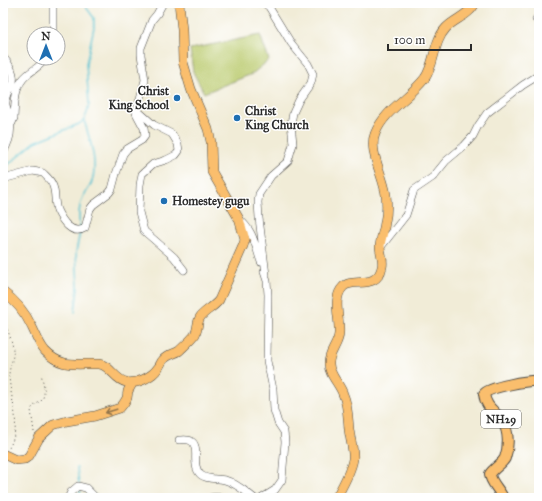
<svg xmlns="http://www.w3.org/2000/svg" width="542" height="501" font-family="'IM FELL Great Primer',serif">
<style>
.green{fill:#baca6d;stroke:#727a4c}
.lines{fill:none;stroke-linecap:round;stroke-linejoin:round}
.stream{stroke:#58c3d3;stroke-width:1.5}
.minor-casing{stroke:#494845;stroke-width:8}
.major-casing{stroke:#494845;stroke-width:10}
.highway-casing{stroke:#494845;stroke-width:12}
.path{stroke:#494845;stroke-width:1;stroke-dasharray:1 3;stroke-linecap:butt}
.minor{stroke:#fff;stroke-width:7}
.major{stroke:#fabe6d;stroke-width:9}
.highway{stroke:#fabe6d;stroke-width:10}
.oneway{stroke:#92744c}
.poi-dot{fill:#1f6fb2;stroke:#fff;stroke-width:1.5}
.labels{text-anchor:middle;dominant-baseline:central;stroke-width:3;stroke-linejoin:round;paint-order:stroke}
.shield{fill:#fff;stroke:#6b6b6b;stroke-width:1}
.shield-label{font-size:11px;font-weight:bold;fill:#2b2b2b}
.poi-label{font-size:12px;font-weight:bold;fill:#2b2b2b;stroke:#fff;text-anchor:start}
</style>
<rect width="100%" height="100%" fill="#fff"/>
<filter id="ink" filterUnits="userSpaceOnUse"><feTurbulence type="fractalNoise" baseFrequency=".025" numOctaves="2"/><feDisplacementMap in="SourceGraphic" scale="8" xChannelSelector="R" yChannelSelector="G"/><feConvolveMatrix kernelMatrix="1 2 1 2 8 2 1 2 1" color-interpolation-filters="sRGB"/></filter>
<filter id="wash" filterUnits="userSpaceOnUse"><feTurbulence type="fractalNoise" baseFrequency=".012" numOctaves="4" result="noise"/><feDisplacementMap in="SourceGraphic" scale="16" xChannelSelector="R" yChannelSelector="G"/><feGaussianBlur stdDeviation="0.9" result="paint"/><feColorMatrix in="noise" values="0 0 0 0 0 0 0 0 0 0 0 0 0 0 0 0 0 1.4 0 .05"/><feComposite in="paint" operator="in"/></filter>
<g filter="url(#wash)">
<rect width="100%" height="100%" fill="#f1ecd7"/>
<path class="green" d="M260,35l9,25 -17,14 -48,19 -11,-21 -3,-23z"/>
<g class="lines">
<path class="stream" d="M3,169l32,-27 44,-18 5,-4 3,-7 2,-9 -3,-40 8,-37v-9l-11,-15
M80,228c-2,-12 -2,-22 4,-33 3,-3 5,-7 7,-11 8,-21 -1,-43 -7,-64
M75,312l3,-25 -2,-35 4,-20
M77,468l2,16
M80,490l1,8"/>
</g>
</g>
<g filter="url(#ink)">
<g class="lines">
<defs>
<path id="minor" d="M264,3l5,4 22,36 17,21 5,10 -2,9 -12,17 -6,13 -2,10 2,21 -5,17 -17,15 -12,18 -1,8 1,16 7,57
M536,19l3,1
M53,34v-31
M3,57c6,6 12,16 10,25 -2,8 -8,14 -7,23 1,5 4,10 4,15 2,12 -1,23 -7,32
M137,110l17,15 18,9 6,10 1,7 -3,4 -10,5 -13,4 -11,10 -2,11 -1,27 5,19 30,26 10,13
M12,123l2,-5c1,-16 0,-32 13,-43 7,-6 14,-9 19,-17
M3,132l2,17
M3,179l30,-8 10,2c4,4 8,7 10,13 3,8 1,16 4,24 5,11 15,26 28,18l5,-19 3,-4 16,-12 3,-4 4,-15 7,-20 4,-5 15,-9 3,-4 -1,-8 -8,-15 9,-33 -4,-25v-7l11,-28 5,-6 6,-11
M239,219c15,12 16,27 22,43
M380,248l26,-33 8,-25 19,-13 13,-16 18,-15 9,-10 5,-10 9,-13 36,-28 16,-10
M179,440c4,0 9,-1 12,1 10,5 -1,25 10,34 6,5 16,3 24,5 11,3 20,11 29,18
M68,498l3,-6 7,-6 8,2 10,10
M209,498l9,-1 2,1
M262,498l13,-8 7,-10 3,-38 -1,-10 -6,-9 -4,-13 -1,-21 -6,-28 1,-66 -1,-14 -3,-9"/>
<path id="major" d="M3,292c13,9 22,20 29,35 4,8 7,17 13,24 17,18 32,12 54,13 11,1 16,16 27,18 11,3 27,-6 32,-14 2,-2 3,-6 5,-8 4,-5 11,-6 16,-9 4,-4 11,-10 15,-15 5,-6 2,-14 7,-20 5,-6 13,-9 18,-16l24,-54 2,-6 -6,-21 -27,-47 -1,-30 -3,-13 -17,-40 -8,-27 -1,-32 -3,-27
M3,454l13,6 9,-1 4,-3 10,-18 14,-13 14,-4 28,-5 25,-8 4,-5 3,-5 1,-7 5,-9
M336,498c6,-11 15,-26 17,-39 1,-9 -3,-20 -4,-30 -1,-11 -1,-24 -6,-35 -3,-10 -14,-19 -14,-30 -1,-11 10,-20 10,-31 1,-15 -7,-35 4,-46 9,-10 34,4 39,-20 2,-7 -2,-14 -2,-21 1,-9 4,-15 5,-24 2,-8 2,-18 1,-27 -2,-18 -18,-44 -11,-61 9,-24 35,-36 50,-56 10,-14 8,-36 21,-50 8,-9 24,-13 29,-25"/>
<path id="highway" d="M503,498c-3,-8 -13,-16 -13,-24 4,-6 12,-10 15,-16 4,-11 4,-26 -2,-36 -7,-11 -17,-13 -19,-28 5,-7 45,-14 55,-13"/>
</defs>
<use href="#minor" class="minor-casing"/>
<use href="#major" class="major-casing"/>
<use href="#highway" class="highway-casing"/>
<path class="path" d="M4,318c2,11 9,22 9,33 1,8 -4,16 -4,24 1,26 14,48 0,73
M34,432l-3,-22c2,-5 6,-6 10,-9 6,-7 2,-19 0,-27"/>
<use href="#minor" class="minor"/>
<use href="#major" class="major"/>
<use href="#highway" class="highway"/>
</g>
<defs><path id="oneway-shaft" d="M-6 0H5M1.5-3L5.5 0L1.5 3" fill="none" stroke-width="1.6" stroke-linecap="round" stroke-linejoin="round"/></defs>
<use class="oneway" href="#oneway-shaft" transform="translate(111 411) rotate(162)"/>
</g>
<g class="poi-dot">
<circle cx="177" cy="98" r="4"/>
<circle cx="237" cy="118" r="4"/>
<circle cx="164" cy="201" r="4"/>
</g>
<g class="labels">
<rect class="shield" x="481" y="410" width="40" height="18" rx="3"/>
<g class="shield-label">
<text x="501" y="419">NH29</text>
</g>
<g class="poi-label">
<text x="169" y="91" text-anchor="end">Christ<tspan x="169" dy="14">King School</tspan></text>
<text x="245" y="111">Christ<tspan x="245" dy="14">King Church</tspan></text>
<text x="172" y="201">Homestey gugu</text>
</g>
</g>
<rect width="542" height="501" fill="none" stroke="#fff" stroke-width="16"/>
<g transform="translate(46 46)"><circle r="19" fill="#ffffff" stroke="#aaaaaa"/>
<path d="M0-3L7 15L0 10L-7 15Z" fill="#1f6fb2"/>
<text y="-6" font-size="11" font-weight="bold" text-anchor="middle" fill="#2b2b2b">N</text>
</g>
<path d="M388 44v6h83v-6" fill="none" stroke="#2b2b2b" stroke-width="2"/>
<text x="394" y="44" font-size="12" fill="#2b2b2b" stroke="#ffffff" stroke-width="3" paint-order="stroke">100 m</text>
</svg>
